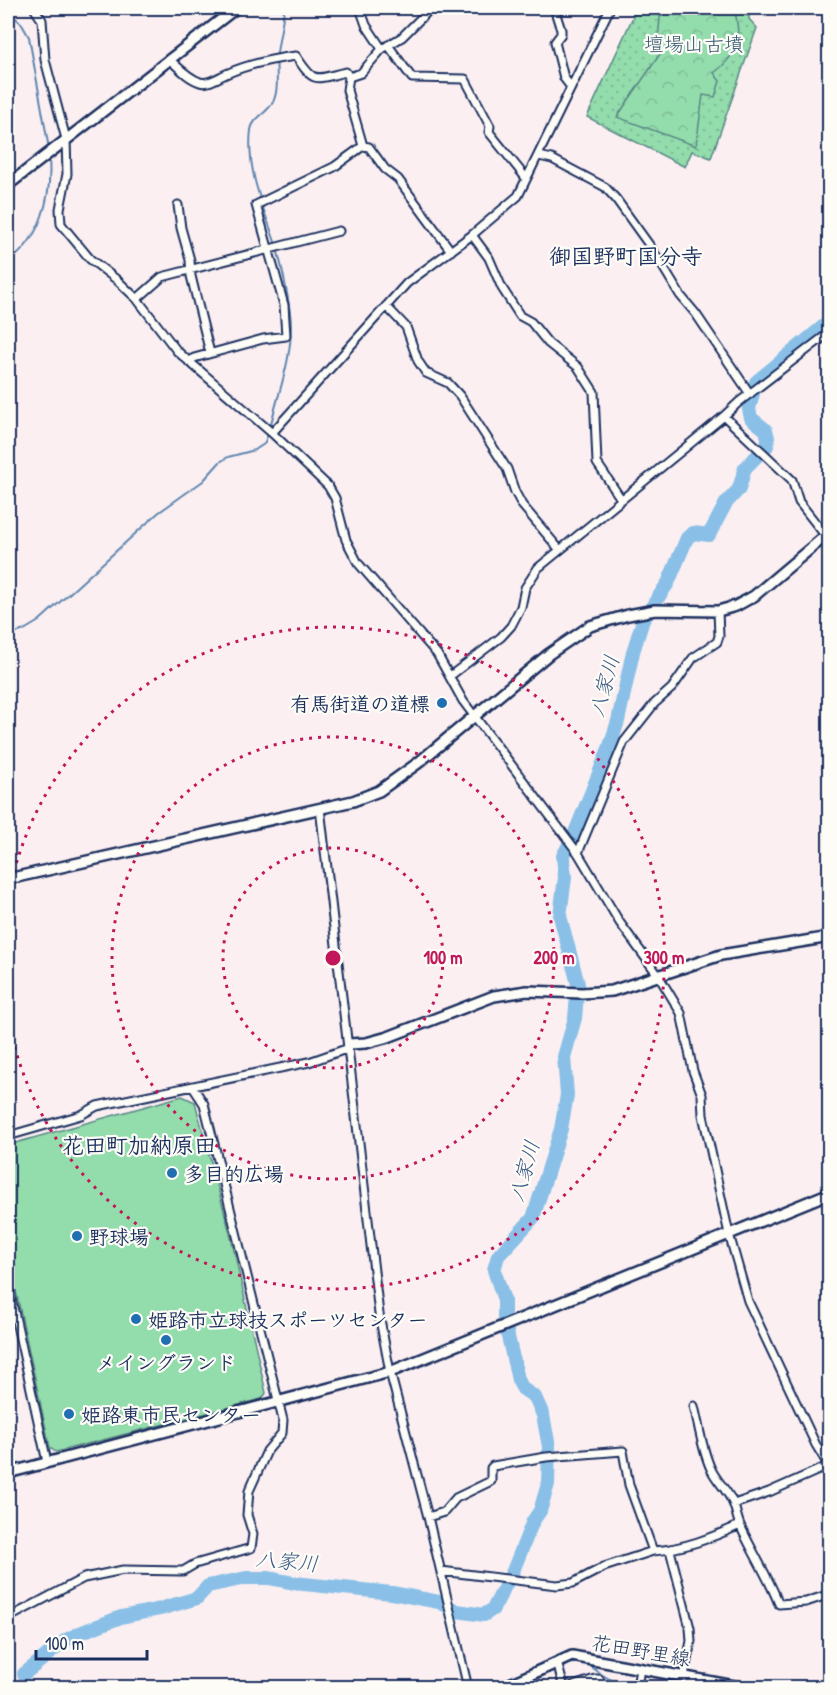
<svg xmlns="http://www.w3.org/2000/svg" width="837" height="1695" font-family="'Patrick Hand','Klee One',sans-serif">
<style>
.grass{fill:url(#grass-dots);stroke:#578685;stroke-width:1.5}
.forest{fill:url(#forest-crowns);stroke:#578685;stroke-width:1.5}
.pitch{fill:#93dcac;stroke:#578685;stroke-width:1.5}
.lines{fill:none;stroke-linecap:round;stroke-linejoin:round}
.stream{stroke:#5e86b0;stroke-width:2}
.river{stroke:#8ac0e7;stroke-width:14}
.street-casing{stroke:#1b2f5e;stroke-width:11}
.secondary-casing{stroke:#1b2f5e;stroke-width:14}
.street{stroke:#fdfcf7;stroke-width:7}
.secondary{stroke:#fdfcf7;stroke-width:9}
.ring{fill:none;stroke:#c2185b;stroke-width:3;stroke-dasharray:3 6}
.poi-dot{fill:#1f6fb2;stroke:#fdfcf7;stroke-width:2}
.labels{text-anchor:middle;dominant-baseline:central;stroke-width:4.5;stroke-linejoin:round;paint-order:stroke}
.park-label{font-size:20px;fill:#395a72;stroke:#fdfcf7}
.poi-label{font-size:20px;font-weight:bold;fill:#1b2f5e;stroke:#fdfcf7;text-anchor:start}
.street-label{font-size:20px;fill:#1b2f5e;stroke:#fdfcf7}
.water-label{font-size:21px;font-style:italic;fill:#3c5a87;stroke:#fdfcf7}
.quarter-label{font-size:22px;font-weight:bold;fill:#1b2f5e;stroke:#fdfcf7}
.centre{fill:#c2185b;stroke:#fdfcf7;stroke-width:3}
.ring-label{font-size:18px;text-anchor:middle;font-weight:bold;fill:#c2185b;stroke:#fdfcf7;stroke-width:4.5;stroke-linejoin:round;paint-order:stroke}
</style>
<defs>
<pattern id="grass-dots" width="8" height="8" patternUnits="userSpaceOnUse" patternTransform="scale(1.5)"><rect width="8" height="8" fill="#93dcac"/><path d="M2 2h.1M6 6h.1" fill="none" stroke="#7ebd96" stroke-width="1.8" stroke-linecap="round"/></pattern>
<pattern id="forest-crowns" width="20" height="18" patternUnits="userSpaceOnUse" patternTransform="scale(1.5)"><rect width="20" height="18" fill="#93dcac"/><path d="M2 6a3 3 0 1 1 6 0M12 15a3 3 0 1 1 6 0" fill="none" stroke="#7ebd96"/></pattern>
</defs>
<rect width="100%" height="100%" fill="#fbeff1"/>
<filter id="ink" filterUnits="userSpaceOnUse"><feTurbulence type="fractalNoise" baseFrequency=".0167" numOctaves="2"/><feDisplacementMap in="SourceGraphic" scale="12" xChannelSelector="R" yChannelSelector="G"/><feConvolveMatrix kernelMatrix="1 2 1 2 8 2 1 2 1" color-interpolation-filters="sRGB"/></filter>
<g filter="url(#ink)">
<path class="grass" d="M637,8h113l-1,11 8,9 -46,130 -19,-7 -7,16 -98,-50z"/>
<path class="forest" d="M661,8h73c8,30 5,46 -20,65l6,8 -5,16 -12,-2 -7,51 -79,-29 43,-63 -2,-15z"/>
<path class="pitch" d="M182,1096l13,6 35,131 36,160 -4,6 -206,53 -6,-4 -42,-194v-109z"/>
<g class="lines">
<path class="stream" d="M8,11l13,12 8,14 20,112
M8,262c33,-22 44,-66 41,-104
M270,428c9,-39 25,-75 20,-116 -3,-22 -8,-45 -14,-67 -12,-36 -30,-75 -25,-115 2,-13 16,-16 22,-28 7,-14 2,-34 4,-49 2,-16 6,-30 7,-45
M8,636l16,-6 15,-9 119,-108 45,-32 17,-19 8,-5 27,-7 9,-6 4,-10
M565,1666c28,-12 29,11 51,15 5,1 10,0 15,0
M643,1683l12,5
M516,1688l37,-17"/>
<path class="river" d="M24,1674l42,-34 16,-8 39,-15 39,-8 37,-11 11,-12 38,-8h23l25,5 98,10 47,9 18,9 27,4 9,-6 20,-38 20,-50 7,-10 8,-27 1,-37 -6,-32 -8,-18 -12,-8 -5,-9 -14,-61v-19l-10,-30 4,-14 35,-38 28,-89 6,-34 -3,-38 11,-39 3,-34 -18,-68 5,-39 -2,-21 11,-21 36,-89 8,-25 15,-69 10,-32 25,-37 19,-45 6,-5 16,2 17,-32 13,-14 6,-21 22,-22 1,-8 -2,-8 -15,-12 -2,-9 7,-27 74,-61"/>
<defs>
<path id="street" d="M34,8l8,12 3,40 21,79 1,35 -7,35 1,15 29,35 27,21 20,19 40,52 95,82 56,53 7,12 11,42 12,23 79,91 26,47 115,152 42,70 38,52 23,38 12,58 9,24 1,20 26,119 19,67 68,144 14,23
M360,8l6,17 16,24
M554,8l7,22v4l-6,8 9,36 7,9
M388,45l24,33 53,1 25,47 -1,6 37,46
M169,59c9,8 19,19 31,23 8,3 19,-5 26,-8 23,-10 46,-15 70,-18 19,29 18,23 50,16l3,5
M349,77l-2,13 16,56 6,1 16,22 13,10 53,72
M349,77l12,-4 21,-24 20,-12 29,-29
M539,156l13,3 53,28 11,12 36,50 28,46 16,19 54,80
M178,205l3,23 9,32 1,16 19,77
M472,235l17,23 13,30 18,28 11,6 17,21 30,24 16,25 3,71 24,36
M137,299l25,-22 177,-46
M386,306l20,21 12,34 8,12 22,10 12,13 47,73 8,23 7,13 37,44
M189,362l5,-4 69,-19 23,-3 -2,-31 -28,-100 78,-38 29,-21
M724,416l68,64 7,22 26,33
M272,433l135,-150 65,-48 46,-39 92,-188
M450,676l51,-39 10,-11 10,-19 4,-19 13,-20 186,-152 15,-14 91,-70
M320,808l59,506 11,58 38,145 40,171
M578,853l46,-111 30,-38 18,-16 21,-30 24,-16 2,-6 -1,-25
M8,1136l73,-21 16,-9 212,-44 40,-14
M8,1284l39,178
M694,1406c5,20 8,44 17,63 5,11 14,19 20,30 5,8 5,17 9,26 12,27 28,51 39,79l27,-2 24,-8
M734,1504l35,-12 61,-27
M428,1517l16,-5 12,-14 35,-17v-13l2,-2 53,-9 77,-6 6,34 24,66c31,-2 58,-13 87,-26
M670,1550l20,78 1,13 -7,35
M441,1571l116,14 16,-2 31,-16 49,-16
M8,1618l76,-40 39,-8 60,1 12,-7 56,-16 2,-14 -6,-19 2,-24 18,-40 15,-18 1,-13 -79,-316 -11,-17
M557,1662l7,26
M567,1688l28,-9h4l5,9
M637,1688l3,-20"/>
<path id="secondary" d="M8,185l228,-177
M8,879l345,-78 26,-10 39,-28 131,-109 41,-28 38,-11 27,-5 63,1 18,-5 18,-10 76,-64
M349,1044l17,-1 22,-6 106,-41 33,-5 55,2 30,-2 109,-36 109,-18
M8,1473l382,-101 440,-179
M501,1688l71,-32 173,32"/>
</defs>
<use href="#street" class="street-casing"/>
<use href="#secondary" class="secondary-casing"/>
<use href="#street" class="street"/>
<use href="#secondary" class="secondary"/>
</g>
</g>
<g class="ring">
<circle cx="333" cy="958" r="110"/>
<circle cx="333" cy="958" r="221"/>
<path d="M8 898A331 331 0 1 1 8 1018"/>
</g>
<g class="poi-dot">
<circle cx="442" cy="703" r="6"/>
<circle cx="172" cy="1173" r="6"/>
<circle cx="77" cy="1236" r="6"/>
<circle cx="136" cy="1319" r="6"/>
<circle cx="166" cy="1340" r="6"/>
<circle cx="69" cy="1414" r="6"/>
</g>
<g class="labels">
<g class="park-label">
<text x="694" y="43">壇場山古墳</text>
</g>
<g class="poi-label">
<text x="430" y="703" text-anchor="end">有馬街道の道標</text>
<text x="184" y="1173">多目的広場</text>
<text x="89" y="1236">野球場</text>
<text x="148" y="1319">姫路市立球技スポーツセンター</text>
<text x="166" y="1362" text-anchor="middle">メイングランド</text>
<text x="81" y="1414">姫路東市民センター</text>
</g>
<g class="street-label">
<text transform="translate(641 1650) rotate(10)">花田野里線</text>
</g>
<g class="water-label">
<text transform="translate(604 686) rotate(-75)">八家川</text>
<text transform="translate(524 1171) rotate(-74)">八家川</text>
<text transform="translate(287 1561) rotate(5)">八家川</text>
</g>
<g class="quarter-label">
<text x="626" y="256">御国野町国分寺</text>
<text x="139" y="1145">花田町加納原田</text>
</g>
</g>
<circle cx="333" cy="958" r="9" class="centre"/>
<g class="ring-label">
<text x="443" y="964">100 m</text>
<text x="554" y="964">200 m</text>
<text x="664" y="964">300 m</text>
</g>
<rect width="837" height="1695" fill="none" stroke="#fdfcf7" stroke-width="30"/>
<rect x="15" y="15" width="807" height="1665" fill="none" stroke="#1b2f5e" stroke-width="2" filter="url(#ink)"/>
<path d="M36 1650v9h111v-9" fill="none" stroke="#1b2f5e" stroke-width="3"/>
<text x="45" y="1650" font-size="18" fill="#1b2f5e" stroke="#fdfcf7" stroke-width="4.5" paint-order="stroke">100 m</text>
</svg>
